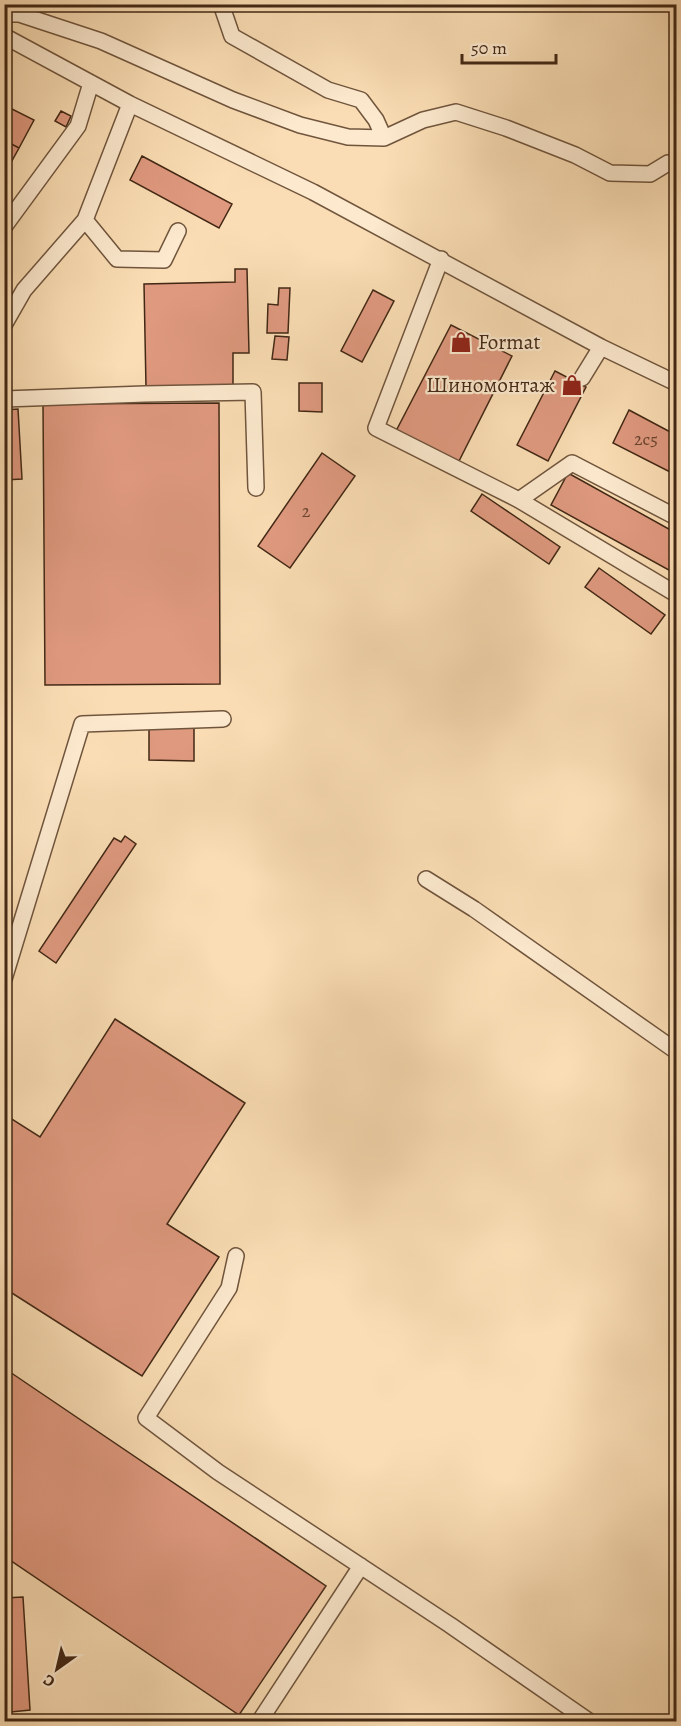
<svg xmlns="http://www.w3.org/2000/svg" width="681" height="1726" font-family="Alegreya,serif">
<style>
.building{fill:#df997f;stroke:#422815;stroke-width:1.5}
.lines{fill:none;stroke-linecap:round;stroke-linejoin:round}
.minor-casing{stroke:#70553d;stroke-width:18}
.minor{stroke:#fce9ce;stroke-width:15}
.labels{text-anchor:middle;dominant-baseline:central;stroke-width:4.5;stroke-linejoin:round;paint-order:stroke}
.number-label{font-size:18px;fill:#694430}
.poi-label{font-size:21px;fill:#422815;stroke:#fce9ce;text-anchor:start}
</style>
<rect width="100%" height="100%" fill="#faddb4"/>
<filter id="stains"><feTurbulence type="fractalNoise" baseFrequency=".00333" numOctaves="4"/><feColorMatrix values="0 0 0 0 .2 0 0 0 0 .09 0 0 0 0 .02 0 0 0 .5 -.17"/></filter>
<radialGradient id="worn" r=".72"><stop offset=".6" stop-color="#630" stop-opacity="0"/><stop offset="1" stop-color="#630" stop-opacity=".3"/></radialGradient>
<path class="building" d="M4,105l30,15 -15,28 -15,-8z
M61,111l10,5 -5,11 -11,-6z
M4,140l15,8 -15,27z
M142,156l90,48 -13,24 -89,-48z
M235,269h12l2,84h-16v33l-87,1 -2,-103 91,-2z
M279,288h11l-2,45h-21l1,-29 10,1z
M373,290l21,11 -32,61 -21,-11z
M451,325l61,31 -55,109 -62,-32z
M275,336l14,1 -2,23 -15,-1z
M555,371l31,16 -38,74 -31,-16z
M299,383h23v29l-23,-1z
M219,403l1,281 -175,1 -2,-281z
M18,409l4,70 -18,1v-70z
M629,410l47,25v40l-63,-32z
M322,453l33,23 -65,92 -32,-22z
M568,473l108,60v41l-125,-69z
M482,494l78,53 -11,17 -78,-53z
M599,568l66,47 -14,19 -66,-47z
M149,725l45,1v35l-45,-1z
M125,836l11,8 -80,119 -17,-12 75,-113 7,4z
M115,1019l130,84 -78,121 52,33 -77,119 -138,-88v-174l36,23z
M4,1368l322,218 -87,129 -235,-159z
M23,1597l7,113 -19,2 -7,-114z"/>
<g class="lines">
<defs>
<path id="minor" d="M221,4l11,32 96,54 33,10 15,20 8,18
M4,14h15l82,27 132,59 67,25 48,12 36,1 39,-18 33,-8 50,16 69,27 35,18 40,1 18,-11
M4,36l126,68 183,88 288,155 75,36
M130,104l-45,116 32,39 47,1 14,-29
M4,227l74,-101 13,-43
M441,259l-65,169 143,72 157,94
M4,325l20,-35 61,-70
M582,378l19,-31
M4,399l141,-5 108,-2 3,96
M519,500l53,-37 104,54
M426,879l48,30 202,142
M4,979l78,-255 141,-5
M236,1256l-7,32 -83,130 72,54 232,153 140,97
M259,1722l102,-156"/>
</defs>
<use href="#minor" class="minor-casing"/>
<use href="#minor" class="minor"/>
</g>
<defs>
<symbol id="shop-bare" viewBox="-9 -9 18 18"><path d="M-5-2.5h2.3a2.7 3.5 0 0 1 5.4 0H5L5.5 6h-11ZM-1.5-2.5h3a1.5 2.3 0 0 0-3 0Z" fill="#8f2418" stroke="#fce9ce" stroke-width="2.5" paint-order="stroke"/></symbol>
</defs>
<g fill-rule="evenodd">
<use href="#shop-bare" x="446" y="327" width="30" height="30"/>
<use href="#shop-bare" x="557" y="370" width="30" height="30"/>
</g>
<g class="labels">
<g class="number-label">
<text x="646" y="439">2с5</text>
<text x="306" y="511">2</text>
</g>
<g class="poi-label">
<text x="478" y="342">Format</text>
<text x="555" y="385" text-anchor="end">Шиномонтаж</text>
</g>
</g>
<rect width="681" height="1726" fill="none" stroke="#faddb4" stroke-width="24"/>
<rect x="6" y="6" width="669" height="1714" fill="none" stroke="#422815" stroke-width="3"/>
<rect x="12" y="12" width="657" height="1702" fill="none" stroke="#422815" stroke-width="1.5"/>
<g transform="translate(57 1669) rotate(214)" stroke="#fce9ce" stroke-width="4.5" paint-order="stroke">
<path d="M0-4.5L10 22L0 15L-10 22Z" fill="#422815"/>
<text y="-9" font-size="16" font-weight="bold" text-anchor="middle" fill="#422815">С</text>
</g>
<path d="M462 54v9h94v-9" fill="none" stroke="#422815" stroke-width="3"/>
<text x="471" y="54" font-size="18" fill="#422815" stroke="#fce9ce" stroke-width="4.5" paint-order="stroke">50 m</text>
<rect width="100%" height="100%" filter="url(#stains)"/>
<rect width="100%" height="100%" fill="url(#worn)"/>
</svg>
